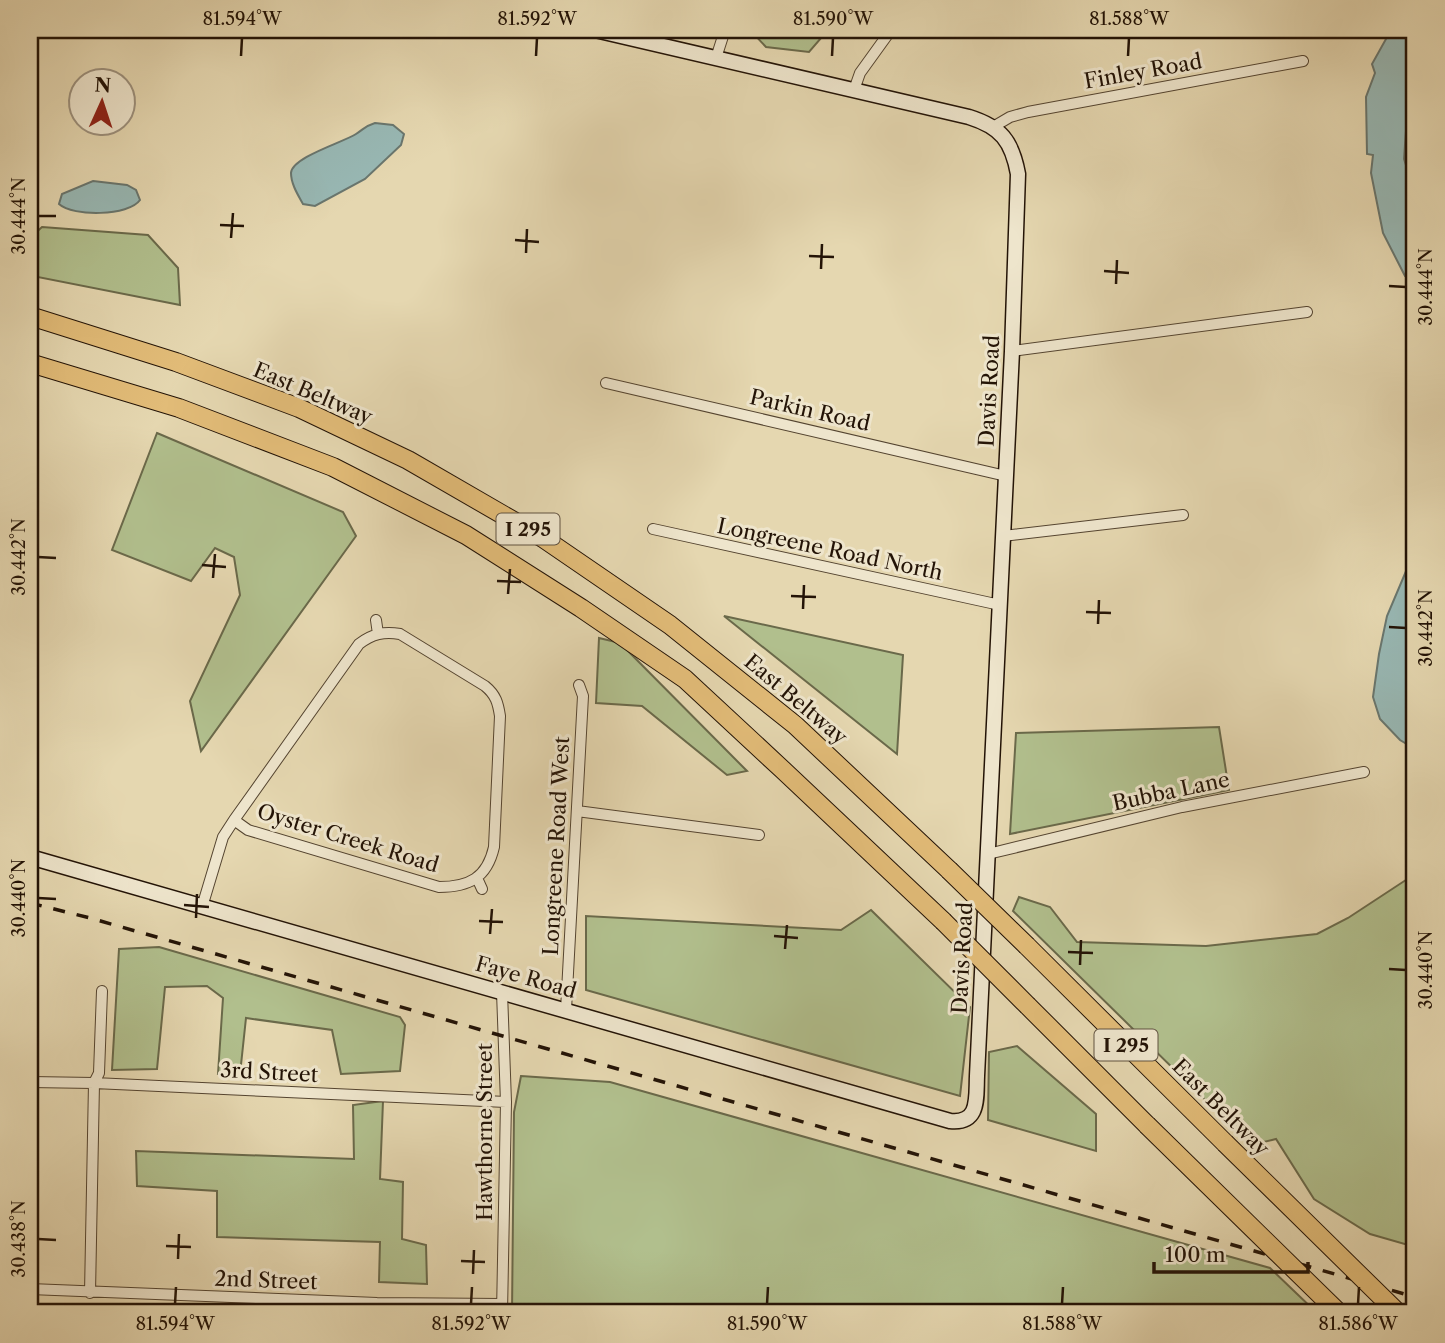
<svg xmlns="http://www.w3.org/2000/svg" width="1445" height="1343" font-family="'Libre Caslon Text',serif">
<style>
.green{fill:#b1bf8d;stroke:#6a694a;stroke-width:2}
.water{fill:#98b8b4;stroke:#69766e;stroke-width:2}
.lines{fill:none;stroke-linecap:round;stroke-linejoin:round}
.street-casing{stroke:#544430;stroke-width:12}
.secondary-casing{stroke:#231306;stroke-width:17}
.highway-casing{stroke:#231306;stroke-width:20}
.street{stroke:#eee5cc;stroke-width:10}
.secondary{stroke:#eee5cc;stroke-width:14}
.highway{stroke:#e2bc78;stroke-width:18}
.rail{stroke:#231306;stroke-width:3.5;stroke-dasharray:12 12;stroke-linecap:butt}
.highway-bridge-casing{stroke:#231306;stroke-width:20;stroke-linecap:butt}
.highway-bridge{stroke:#e2bc78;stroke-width:18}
.ticks{fill:none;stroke:#231306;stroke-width:2.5}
.labels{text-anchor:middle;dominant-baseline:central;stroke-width:6;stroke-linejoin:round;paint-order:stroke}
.shield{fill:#eee5cc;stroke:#605241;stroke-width:2}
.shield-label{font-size:19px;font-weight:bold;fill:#231306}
.street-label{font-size:21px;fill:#231306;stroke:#eee5cc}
.neatline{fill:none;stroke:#231306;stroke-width:2.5}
.ticks-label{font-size:18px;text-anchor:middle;fill:#231306}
</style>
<rect width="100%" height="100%" fill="#e5d7b0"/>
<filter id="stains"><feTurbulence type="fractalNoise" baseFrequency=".00286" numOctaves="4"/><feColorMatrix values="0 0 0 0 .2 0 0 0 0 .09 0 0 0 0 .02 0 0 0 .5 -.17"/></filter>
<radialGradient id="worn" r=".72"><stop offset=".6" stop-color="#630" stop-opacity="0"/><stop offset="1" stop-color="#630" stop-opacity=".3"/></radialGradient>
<path class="green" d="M750,30h78l-19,22 -43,-5z
M1415,89v105l-11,-35 2,-28z
M42,227l106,8 30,33 2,37 -147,-29 -3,3v-41z
M157,433l186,79 13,24 -155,215 -11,-50 50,-106 -6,-38 -19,-9 -24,33 -79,-31z
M724,616l179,39 -6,99z
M599,638l21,5 127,128 -20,4 -85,-69 -46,-3z
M1219,727l10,63 -219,44 6,-101z
M1415,874v373l-45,-13 -56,-35 -38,-60 -25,6 -238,-234 6,-14 31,10 27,35 129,4 111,-12 31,-16z
M871,910l99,97 -10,89 -374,-106v-74l255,14z
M159,947l241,70 5,8 -5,46 -59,3 -9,-44 -86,-12 -6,56h-22l5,-76 -16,-12 -42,1 -8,82 -45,1 7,-121z
M1017,1046l79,68v37l-108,-31 1,-68z
M521,1076l89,6 660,186 47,45h-805l2,-201z
M383,1101l-3,78 23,3 -1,57 24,6 1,39 -48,-2 1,-40 -163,-5v-46l-80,-5 -1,-35 218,8 -1,-54z
M40,1306l54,2v5h-55z"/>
<path class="water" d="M1391,30h24v59l-9,42 -2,28 11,35v88l-10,-6 -22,-43 -12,-60 2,-18 -6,-1 -1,-57 9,-24 -3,-9z
M375,123l18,2 11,9 -3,11 -36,34 -50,27 -12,-2c-5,-9 -12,-20 -12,-31 1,-16 53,-31 65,-39 8,-5 9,-8 19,-11z
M93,181l34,4 9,5 4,10c-11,16 -67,17 -81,4l3,-10z
M1415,550v199l-15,-9 -20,-21 -7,-22 6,-43 8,-38z"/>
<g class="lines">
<defs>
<path id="street" d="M716,58l9,-28
M854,90l6,-17 31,-43
M993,127l17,-10 18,-5 275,-51
M1012,351l295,-39
M606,383l400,93
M653,529l347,76
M1003,536l180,-21
M376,620l2,14
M577,811l182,24
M988,854l194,-47 182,-35
M477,878l5,11
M202,907l21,-70 11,-17 125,-176c13,-10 25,-13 41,-10l85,52c11,9 13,17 15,30l-6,131c-7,31 -25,40 -55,40l-191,-57 -14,-10
M502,992l4,110 -4,211
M566,1010l17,-314 -4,-11
M30,1082l64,1 412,19
M30,1289l347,14 125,1
M90,1293l4,-210 5,-10 3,-82"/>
<path id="secondary" d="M30,857l920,264c30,3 26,-23 27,-45l35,-725 6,-177c-6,-33 -17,-47 -49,-57l-374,-87"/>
<path id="highway" d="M30,316l146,46 123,46 109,52 135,78 127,87 125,100 154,145
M30,363l149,45 154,59 133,68 115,73 104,71 98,91 160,151
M1027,946l198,197
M1028,1006l119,119"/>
</defs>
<use href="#street" class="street-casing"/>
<use href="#secondary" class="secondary-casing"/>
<use href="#highway" class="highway-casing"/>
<use href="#street" class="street"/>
<use href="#secondary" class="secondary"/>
<use href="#highway" class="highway"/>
<path class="rail" d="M30,903l60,15 1325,379"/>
<defs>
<path id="highway-bridge" d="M949,870l78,76
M943,921l85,85
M1147,1125l192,188
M1225,1143l173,170"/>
</defs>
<use href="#highway-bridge" class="highway-bridge-casing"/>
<use href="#highway-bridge" class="highway-bridge"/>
</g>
<path class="ticks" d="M241,56l1,-18M536,56l1,-18M832,56l1,-18M1128,56l1,-18M38,216h18M220,225l24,1M231,238l2,-25M515,240l24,2M526,253l1,-24M809,256l25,1M821,269l1,-25M1104,271l25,2M1116,284l1,-24M1389,286l17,1M38,557l18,1M202,565l24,2M213,578l2,-24M497,581l24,1M508,594l2,-25M791,596l25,1M803,609l1,-24M1086,612l25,1M1098,624l1,-24M1389,627l17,1M38,898l18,1M184,905l25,2M196,918l1,-24M479,921l24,1M490,934l2,-25M774,936l24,2M785,949l2,-24M1068,952l25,1M1080,965l1,-25M1389,969l17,1M38,1239l18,1M166,1246l25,1M178,1259l1,-25M461,1261l24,1M473,1274l1,-24M175,1304l1,-17M471,1304l1,-17M767,1304l1,-17M1062,1304l1,-17M1358,1304l1,-17"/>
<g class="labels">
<g class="shield">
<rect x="496.5" y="513.5" width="63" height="31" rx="5"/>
<rect x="1094.5" y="1029.5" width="63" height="31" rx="5"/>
</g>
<g class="shield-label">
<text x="528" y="529">I 295</text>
<text x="1126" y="1045">I 295</text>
</g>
<g class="street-label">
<text transform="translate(1143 71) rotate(-10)">Finley Road</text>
<text transform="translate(989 391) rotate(-87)">Davis Road</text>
<text transform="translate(313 393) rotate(23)">East Beltway</text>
<text transform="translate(810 410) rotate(13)">Parkin Road</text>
<text transform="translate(830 549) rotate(12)">Longreene Road North</text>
<text transform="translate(796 699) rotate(40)">East Beltway</text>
<text transform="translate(1171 791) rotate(-12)">Bubba Lane</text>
<text transform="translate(348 838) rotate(17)">Oyster Creek Road</text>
<text transform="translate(556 846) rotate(-87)">Longreene Road West</text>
<text transform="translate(962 958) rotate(-87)">Davis Road</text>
<text transform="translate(526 977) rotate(16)">Faye Road</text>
<text transform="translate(269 1072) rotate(3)">3rd Street</text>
<text transform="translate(1221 1107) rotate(45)">East Beltway</text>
<text transform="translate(484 1132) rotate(-90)">Hawthorne Street</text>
<text transform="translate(266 1280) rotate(2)">2nd Street</text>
</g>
</g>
<rect width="1445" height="1343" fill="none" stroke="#e5d7b0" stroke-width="77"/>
<g transform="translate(102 102) rotate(3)"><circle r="33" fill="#eee5cc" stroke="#9d917d" stroke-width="2"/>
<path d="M0-5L12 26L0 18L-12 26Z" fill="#8f2418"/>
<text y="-10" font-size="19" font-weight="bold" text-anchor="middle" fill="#231306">N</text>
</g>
<path d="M1154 1262v10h154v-10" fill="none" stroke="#231306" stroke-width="3.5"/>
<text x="1165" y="1262" font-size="21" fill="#231306" stroke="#eee5cc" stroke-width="5" paint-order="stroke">100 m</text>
<rect x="38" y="38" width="1368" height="1266" class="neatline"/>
<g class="ticks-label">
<text x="242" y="25">81.594°W</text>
<text x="537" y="25">81.592°W</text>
<text x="833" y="25">81.590°W</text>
<text x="1129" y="25">81.588°W</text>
<text transform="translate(19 216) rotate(-90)" y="6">30.444°N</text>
<text transform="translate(1426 287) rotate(-90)" y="6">30.444°N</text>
<text transform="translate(19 557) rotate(-90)" y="6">30.442°N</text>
<text transform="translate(1426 628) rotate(-90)" y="6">30.442°N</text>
<text transform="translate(19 898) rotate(-90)" y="6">30.440°N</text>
<text transform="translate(1426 970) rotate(-90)" y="6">30.440°N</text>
<text transform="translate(19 1239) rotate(-90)" y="6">30.438°N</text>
<text x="175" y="1330">81.594°W</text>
<text x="471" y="1330">81.592°W</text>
<text x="767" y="1330">81.590°W</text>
<text x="1062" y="1330">81.588°W</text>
<text x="1358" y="1330">81.586°W</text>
</g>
<rect width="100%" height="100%" filter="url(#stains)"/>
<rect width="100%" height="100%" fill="url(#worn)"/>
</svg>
